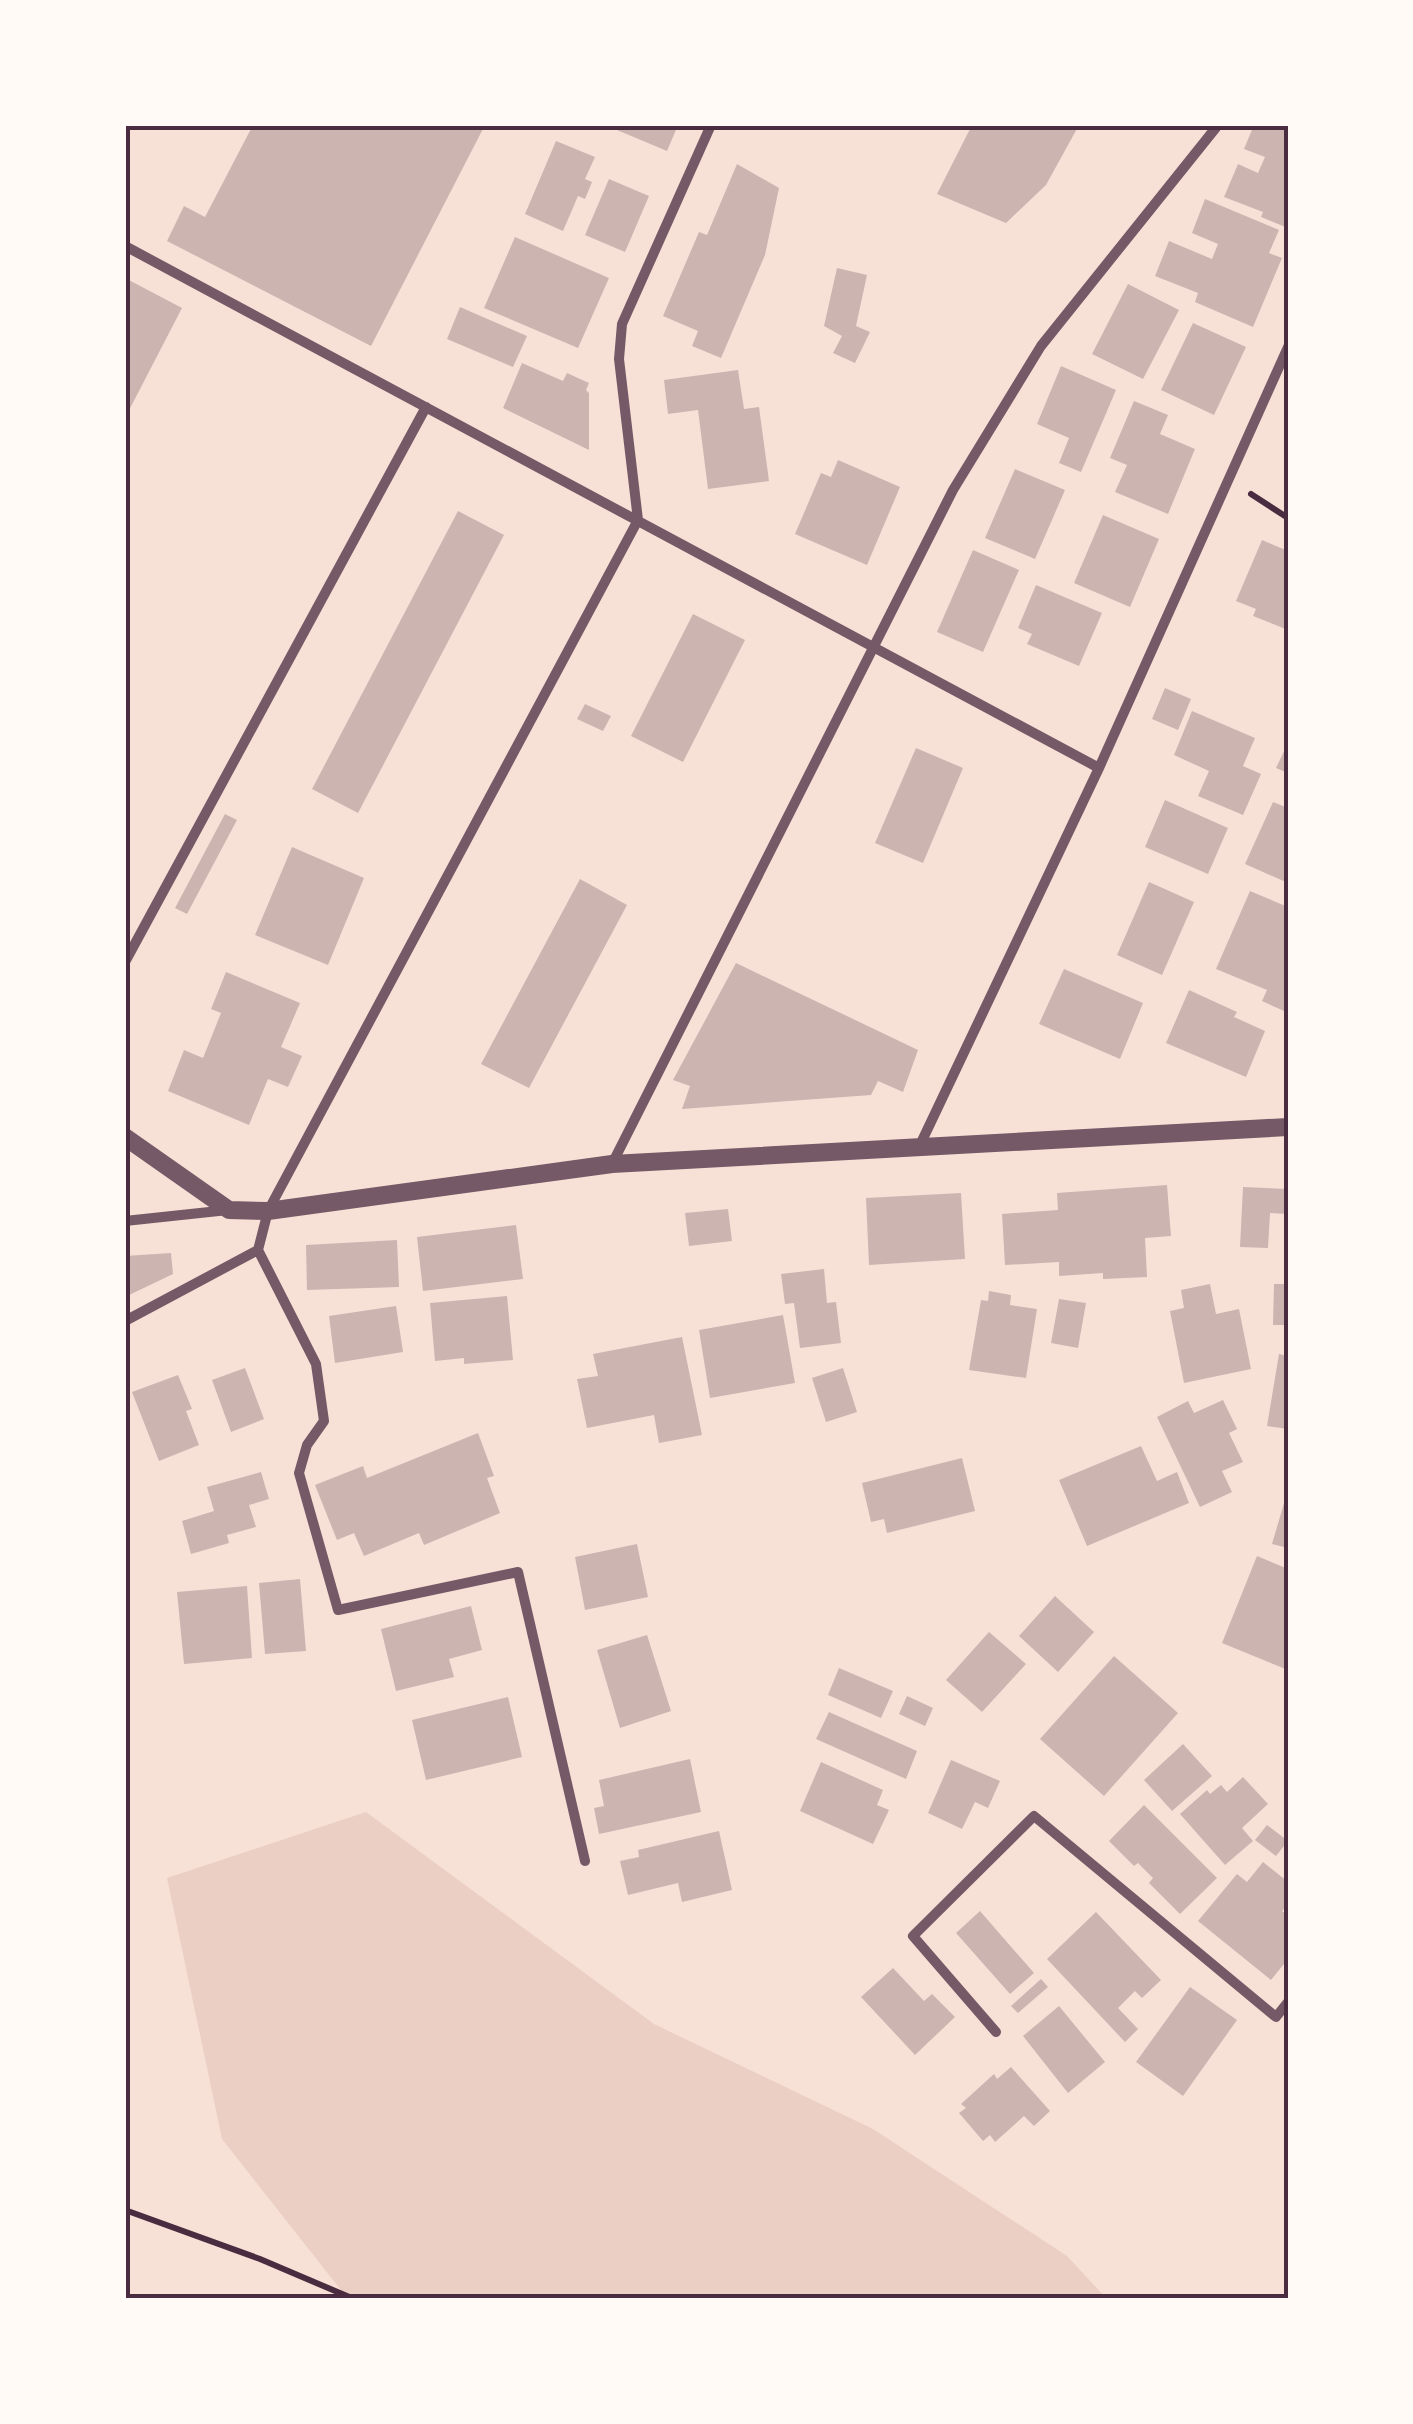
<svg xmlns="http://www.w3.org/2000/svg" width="1413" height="2424" font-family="'Roboto Serif',serif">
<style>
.green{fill:#ebcfc5}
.building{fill:#ccb4b1}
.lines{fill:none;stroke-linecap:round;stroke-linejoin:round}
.path{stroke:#4a2c40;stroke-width:6}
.minor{stroke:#755966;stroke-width:10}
.tertiary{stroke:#755966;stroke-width:18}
.neatline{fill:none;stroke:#4a2c40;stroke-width:4}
</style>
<rect width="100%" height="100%" fill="#f7e1d7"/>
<path class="green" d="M366,1812l288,212 219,105 194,127 40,43h-759l-126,-160 -55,-261z"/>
<path class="building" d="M253,125h232l-114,221 -204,-105 17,-35 21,11z
M605,125h73l-11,26z
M972,125h107l-33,60 -40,38 -69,-29z
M1254,125l34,3v100l-27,-11 2,-5 -39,-15 14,-33 20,9 7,-16 -21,-8z
M556,141l39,16 -10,22 7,3 -7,17 -7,-3 -15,35 -38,-17z
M737,164l42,24 -14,67 -44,103 -29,-12 6,-15 -35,-15 36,-84 8,3z
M609,179l40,17 -24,56 -40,-17z
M1205,199l74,31 -10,23 13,5 -29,69 -58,-25 3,-9 -43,-17 14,-35 43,18 6,-15 -26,-11z
M515,237l94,41 -31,70 -94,-40z
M837,268l30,7 -11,51 14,6 -15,31 -22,-10 9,-17 -18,-10z
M125,278l57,30 -57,110z
M1128,284l51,26 -36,69 -51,-25z
M460,307l67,29 -14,31 -66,-28z
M1193,323l53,24 -32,68 -53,-25z
M522,363l41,18 4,-8 22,10 -3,7 3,3v57l-86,-42z
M1061,366l55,24 -35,82 -22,-9 10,-25 -32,-14z
M738,370l6,39 15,-2 10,74 -61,8 -10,-79 -30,4 -4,-34z
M1134,401l34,14 -8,19 35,15 -27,65 -53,-22 12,-27 -17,-7z
M838,460l62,27 -33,78 -72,-31 26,-61 10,4z
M1015,469l50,21 -30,69 -50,-21z
M458,511l46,24 -146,278 -46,-24z
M1103,515l56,24 -29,68 -56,-24z
M1262,540l26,11v79l-35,-14 3,-7 -20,-8z
M973,550l46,20 -36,82 -46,-20z
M1036,585l66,28 -23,53 -52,-22 5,-10 -14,-6z
M693,614l52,26 -62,122 -52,-26z
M1165,688l26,11 -13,31 -26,-11z
M585,704l26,12 -8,15 -26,-12z
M1192,711l63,27 -12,28 18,8 -18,41 -45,-19 11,-25 -35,-16z
M1288,743v30l-12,-5z
M916,748l47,20 -40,95 -48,-20z
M1165,800l63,28 -20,46 -63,-27z
M1273,802l15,6v75l-43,-19z
M225,814l12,6 -50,94 -12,-6z
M292,847l72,31 -36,87 -73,-30z
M580,879l47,26 -98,183 -48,-24z
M1149,882l45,20 -32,73 -45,-20z
M1250,891l38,16v94l-4,10 -22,-10 5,-11 -51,-21z
M736,963l182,87 -15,42 -25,-11 -7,14 -189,14 8,-23 -17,-6z
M1064,969l79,34 -23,56 -81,-35z
M226,972l74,31 -19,44 21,9 -14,31 -20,-8 -19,46 -81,-34 16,-41 19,8 18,-45 -10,-4z
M1189,990l48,22 -3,5 31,14 -19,46 -80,-34z
M1167,1185l4,51 -26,2 2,39 -44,2v-6l-44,3v-14l-54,3 -3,-51 56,-4 -1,-17z
M1243,1187l45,2 -1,25 -17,-1 -2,35 -28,-1z
M961,1193l4,66 -96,6 -3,-67z
M728,1209l4,32 -43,5 -4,-33z
M516,1225l7,54 -100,12 -6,-54z
M397,1240l2,47 -92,3 -1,-45z
M171,1253l2,21 -48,23v-41z
M824,1269l3,34 9,-1 5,41 -41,5 -6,-45 -9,1 -4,-30z
M1210,1284l6,30 23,-5 12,60 -67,14 -14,-72 14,-3 -3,-18z
M1274,1284h14v41h-15z
M989,1291l22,4 -1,10 27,4 -11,69 -57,-8 12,-70 7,1z
M507,1296l6,64 -49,4v-6l-29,3 -5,-58z
M1059,1299l27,4 -8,45 -27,-5z
M396,1306l7,46 -68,11 -6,-47z
M783,1315l12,68 -85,15 -11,-68z
M682,1337l20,98 -43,8 -5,-28 -67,13 -10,-49 21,-3 -5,-22z
M1279,1354l9,2v73l-21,-3z
M245,1368l19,51 -33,13 -19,-52z
M843,1368l14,44 -31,10 -14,-44z
M178,1375l14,34 -6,2 13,34 -40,16 -27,-69z
M1223,1400l14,29 -8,4 14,29 -21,9 10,21 -32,15 -43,-90 31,-16 6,12z
M478,1433l16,43 -7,2 13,35 -76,32 -5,-12 -55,23 -10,-23 -17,7 -22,-55 48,-19 4,12z
M1141,1446l16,35 20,-9 12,31 -102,43 -28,-66z
M962,1458l13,53 -88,22 -3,-14 -13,3 -9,-39z
M261,1472l8,27 -20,6 7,22 -29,8 2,8 -38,11 -9,-33 32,-10 -7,-24z
M1287,1493h1v55l-16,-4z
M637,1544l11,53 -63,13 -10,-53z
M1257,1556l31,13v101l-66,-27z
M300,1579l6,72 -41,3 -6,-71z
M247,1586l5,72 -68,6 -7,-72z
M1055,1596l39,36 -36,40 -39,-36z
M471,1606l11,44 -33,9 5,18 -58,14 -15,-62z
M989,1632l37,32 -44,48 -36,-32z
M647,1635l24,76 -51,17 -23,-78z
M1114,1656l64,57 -74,83 -64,-57z
M839,1668l54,23 -12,27 -53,-23z
M907,1696l26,12 -8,18 -26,-12z
M508,1697l14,60 -96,23 -14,-60z
M829,1712l88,39 -11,28 -90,-40z
M1183,1744l29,32 -40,35 -28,-31z
M690,1759l11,53 -102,22 -5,-26 10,-2 -5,-26z
M951,1760l49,21 -12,27 -13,-6 -13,27 -34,-16z
M821,1762l62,28 -6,15 12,5 -16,34 -73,-33z
M1243,1777l25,27 -26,24 11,13 -28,24 -45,-51 27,-24 3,4 11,-9 6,7z
M1144,1805l73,73 -37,36 -31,-31 4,-5 -15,-15 -4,3 -25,-25z
M1267,1825l21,16 -12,15 -21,-16z
M719,1831l13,59 -50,12 -4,-19 -50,12 -8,-34 19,-4 -1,-7z
M1263,1862l25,20v23l-6,6 6,5v43l-17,21 -73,-59 39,-47 10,8z
M980,1911l54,62 -24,21 -54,-61z
M1096,1912l65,68 -19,18 -7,-7 -17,17 20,21 -13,13 -78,-83z
M893,1968l31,33 8,-7 23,23 -40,38 -54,-58z
M1041,1979l7,8 -30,26 -7,-7z
M1190,1987l47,33 -54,76 -47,-34z
M1059,2006l46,56 -37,31 -45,-57z
M1011,2067l39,44 -16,15 -10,-10 -29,26 -5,-7 -7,6 -24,-28 7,-5 -5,-4 33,-30 3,5z"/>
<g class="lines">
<path class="path" d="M1251,494l37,24
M125,2210l135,49 94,40"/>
<path class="minor" d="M125,246l974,522
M125,962l301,-555
M920,1145l179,-377 189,-421
M612,1164l341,-674 88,-144 177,-221
M125,1221l103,-11
M258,1250l58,114 8,57 -17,24 -8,28 39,137 180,-38 67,289
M125,1321l133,-71 10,-39 370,-691 -19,-161 3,-35 89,-199
M996,2032l-83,-96 121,-120 242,201 12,-15"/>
<path class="tertiary" d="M125,1137l104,73 39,1 344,-47 676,-37"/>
</g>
<rect width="1413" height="2424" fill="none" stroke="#fffaf5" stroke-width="255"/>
<rect x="128" y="128" width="1158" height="2168" class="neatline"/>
</svg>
